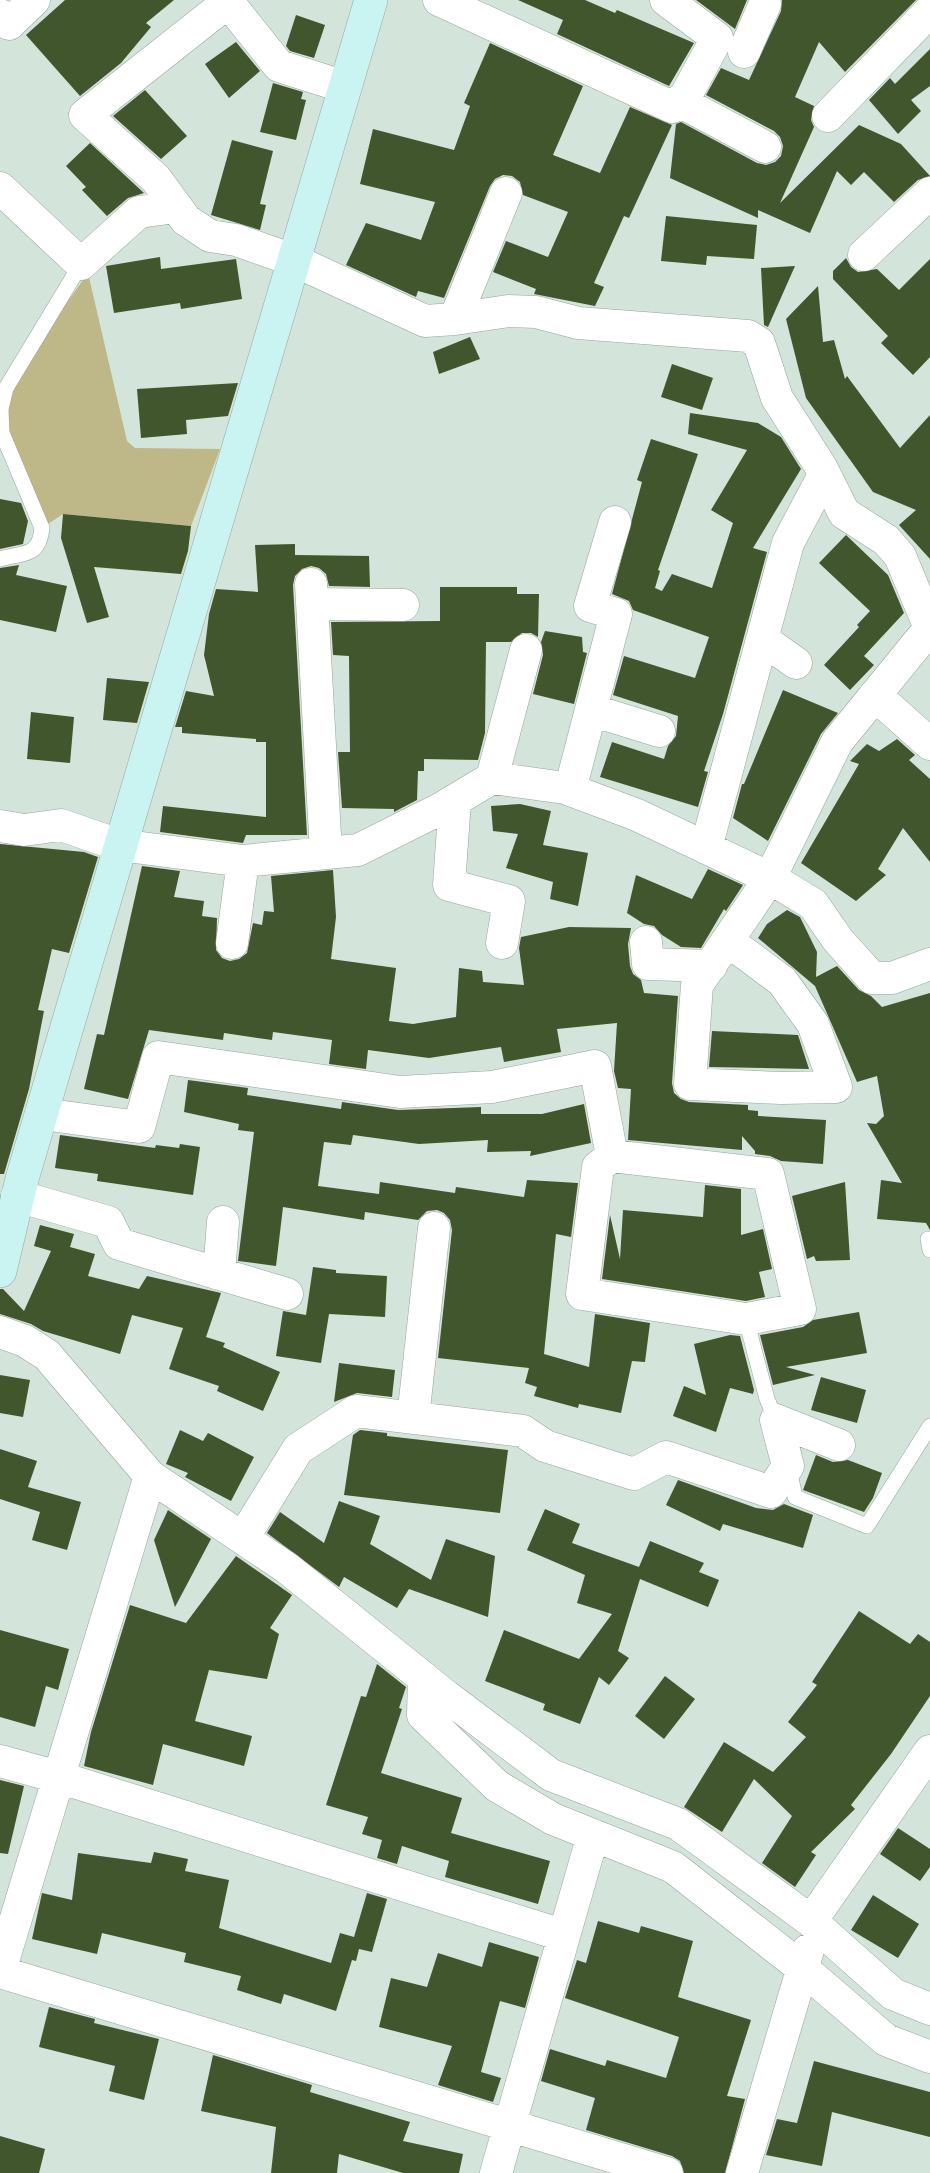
<svg xmlns="http://www.w3.org/2000/svg" width="930" height="2173" font-family="'Asap Condensed',sans-serif">
<style>
.green{fill:#beb788}
.building{fill:#41562c}
.lines{fill:none;stroke-linecap:round;stroke-linejoin:round}
.lane-casing{stroke:#96a59d;stroke-width:16}
.street-casing{stroke:#96a59d;stroke-width:33}
.secondary-casing{stroke:#96a59d;stroke-width:34}
.lane{stroke:#fff;stroke-width:15}
.street{stroke:#fff;stroke-width:32}
.secondary{stroke:#caf4f2;stroke-width:33}
</style>
<rect width="100%" height="100%" fill="#d3e4db"/>
<path class="green" d="M88,273l39,168 8,7 85,1 -29,77 -128,-12 -21,14 -40,-95 4,-45z"/>
<path class="building" d="M65,0h109l-28,23 5,4 -30,36 -41,33 -54,-61z
M518,0h67l30,13 2,-3 77,33 -25,43 -112,-52 6,-14z
M696,0h51l-12,29z
M782,0h134l-71,72 -26,-30 -24,55 19,9 -3,14 3,7 -34,76 79,-78 42,19 29,32 -12,4 -24,22 -30,-30 -13,13 -14,-14 -27,62 -52,-23v8l-88,-40 6,-54 5,-2 76,41 9,2 9,-3 6,-6 2,-10 -3,-9 -6,-6 -68,-36 15,-27 28,12 32,-69z
M296,15l29,10 -11,33 -24,-7 -4,-5z
M236,42l24,29 -31,27 -24,-34z
M490,43l93,43 -30,69 47,18 30,-66 42,18 -43,93 -5,-2 -30,67 10,4 -9,19 -61,-12 2,-5 -43,-17 13,-31 42,16 20,-45 -45,-17 -3,-13 -8,-6 -9,-1 -8,4 -5,7 -46,112 -26,-7 -2,6 -70,-32 20,-42 55,17 14,-38 -75,-18 13,-55 81,21 16,-44 -6,-3z
M930,49v37l-19,14 10,11 -23,23 -29,-34 21,-22 5,6z
M273,83l30,9 -2,7 5,1 -10,40 -36,-8z
M145,90l42,46 -26,23 -48,-43z
M232,140l41,11 -13,53 6,1 -6,25 -49,-15z
M90,143l54,50 -16,5 -21,18 -25,-26 4,-3 -20,-21z
M666,216l91,9 -3,34 -47,-3 -1,9 -45,-4z
M160,257l1,12 75,-10 6,40 -61,10 -1,-6 -66,10 -8,-47z
M846,258l5,9 7,5 19,-3 22,21 31,-31v98l-17,18 -32,-32 7,-7 -55,-57v-8z
M795,266l-27,61 -4,-2 -3,-57z
M818,286l5,56 11,-2 11,39 2,-3 53,72 30,-33v144l-31,-34 17,-15 -43,-18 -67,-94 -20,-79z
M470,337l10,22 -41,15 -6,-22z
M672,364l41,14 -11,32 -41,-13z
M238,383l-10,33 -42,4 1,14 -46,4 -4,-49z
M690,413l68,10 23,14 20,32 -48,79 14,4 -44,162 -19,57 4,1 -10,35 -98,-30 12,-35 52,17 4,-13 8,-10 2,-20 -65,-21 11,-39 71,22 14,-41 -76,-27 -4,-9 -17,-7 30,-112 -5,-2 14,-41 47,15 -40,116 2,1 -5,17 7,3 10,-17 40,14 21,-65 -22,-13 36,-60 -59,-16z
M0,499l21,4 7,18 -5,23 -23,5z
M63,514l128,12 -3,25 -7,23 -87,-7 15,50 -22,6 -26,-85z
M846,535l42,40 16,38 -40,43 10,9 -24,25 -26,-25 35,-38 -2,-2 13,-14 -51,-48z
M295,544v11l74,1 1,31 -41,-1 -3,-12 -7,-6 -8,-2 -9,3 -7,7 -2,9 14,250h-61l-3,8 -83,-11 3,-26 103,11v-75h-10v-3l-74,-6v-6h-7l11,-36 28,5 -10,-41 5,-41 7,-25 42,3 -3,-47z
M19,565l-3,10 51,11 -11,46 -56,-12v-52z
M440,587h77v7h22l-1,43 -7,-4h-9l-11,9h-25l-1,91 -7,27 -54,-1v12h-6l-1,29 -23,12v-3l-52,-1 -4,-56h12l-1,-96 -16,-1 -2,-33 109,-1z
M545,631l37,6 1,15 4,1 -13,51 -41,-10 10,-39 -2,-13z
M107,678l42,4 -12,41 -34,-3z
M783,690l55,23 -17,21 -53,107 -35,-23 9,-34h2z
M31,712l43,5 -4,46 -43,-4z
M897,739l18,16 -6,5 21,19v83l-27,-34 -25,41 8,6 -30,26 -55,-38 58,-99 -9,-3 17,-17 12,7z
M520,804l31,7 -8,34 45,8 -10,53 -28,-7 3,-17 -47,-14 12,-34 -25,-3 -2,-25z
M0,844l84,8 14,5 -29,96 -17,-4 -14,61 6,1 -15,78 -25,85h-4z
M142,866l38,5 -6,26 30,4 -2,15 15,2 -1,32 6,8 8,3 9,-2 8,-6 6,-30 9,2 2,-14 10,1 -3,-36 62,-6 3,47 -5,42 65,9 -7,53 24,3 43,-7 3,-49 23,3 1,11 41,3 -5,-37 2,-11 48,-10 62,1 -3,16 2,22 3,8 8,6 3,13 34,3 -6,87 2,10 7,6 8,3 59,3v5l10,1v5l68,4 -3,44 -42,-3 -11,-5 -15,-2v-3l-13,-15v14l-114,-10 3,-51 -13,-1 -4,-17 3,-48 -60,6 4,23 -57,10 -3,-15 -72,11 -61,-8 -2,19 -37,-5 3,-24 -59,-8 -1,8 -48,-7 -1,7 -74,-10 -21,69 -44,-10 13,-55 7,1z
M708,869l35,16 -17,26 -2,-2 -23,39 -20,-1 -19,-12 -8,-9 -10,-2 -17,-11 9,-38 56,24z
M787,910l13,7 17,35 -1,25 21,-11 22,24 12,6 11,11 48,-14v237l-4,-7 -49,-4 4,-39 21,3 -35,-60 9,1 8,-8 -7,-40 -20,6 -42,-96 -57,-48 9,-14z
M712,1031l86,4 11,34 -100,-2z
M188,1080l60,8 -1,7 94,14 1,-7 56,8 83,-3v7h61l42,-10 7,39 -61,13 1,-5 -44,1 1,-12 -69,4 -66,-9 -2,10 -27,-3 -6,44 61,8 1,-12 75,11 1,-6 68,10 3,-17 51,3 -7,54 -15,-3 -12,120 45,13 6,-53 55,9 -5,39 -13,-1 -11,52 -42,-9 -1,4 -44,-12 3,-9 -12,-4 4,-15 -91,-10 14,-128 -2,-10 -6,-7 -7,-3 -10,1 -9,9 -53,-8 -1,8 -81,-13 -7,59 -38,-5 16,-129 -16,-2 1,-6 -55,-12z
M60,1135l95,13 1,-3 23,3 1,-4 20,3 -7,48 -96,-14 1,-7 -43,-6z
M845,1182l5,78 -34,1 -2,-5 -7,3 -15,-63z
M705,1185l36,4v46l22,-6 9,40 -13,3 6,25 -19,4 -144,-22 8,-64 10,44 3,-49 80,7z
M40,1225l34,9 -4,13 25,7 -7,22 51,13 8,-13 74,17 -15,44 19,6 -2,4 57,25 -17,39 -46,-20 2,-5 -50,-17 14,-41 -51,-13 -12,39 -77,-23 -12,-7 -31,-10v-25h3l21,22 27,-60 -17,-5z
M313,1267l23,3v3l51,3 -2,41 -56,-3 -8,49 -45,-7 7,-45 23,4z
M859,1312l8,41 -81,14 29,8 -42,10 -13,-50 43,-8 10,-7z
M730,1335l10,1 14,54 -1,4 -23,-6 -14,44 -43,-16 11,-30 22,9 -12,-51z
M339,1363l56,7 -3,27 -35,-4 -23,9z
M0,1375l30,5 -7,37 -23,-4z
M821,1377l45,13 -9,33 -46,-13z
M180,1430l23,11 5,-8 46,24 -23,44 -46,-24 3,-4 -22,-9z
M360,1430l27,3v3l121,14 -8,63 -156,-18 9,-60z
M0,1449l37,12 -9,26 53,15 -14,48 -35,-10 8,-28 -40,-13z
M816,1455l17,7 15,-2 34,13 -9,25 -9,14 -61,-22z
M678,1480l78,28 17,2 11,-6 29,11 -10,33 -80,-24 -3,7 -54,-26z
M339,1501l41,15 -10,28 61,36 15,-41 49,17 -7,61 -79,-28 -12,19 -53,-31 -5,10 -72,-54 13,-21 44,31z
M545,1509l35,15 -8,19 67,24 11,-26 54,22 -5,9 20,8 -11,27 -68,-28 -22,72 11,7 -20,27 -10,-8 -19,47 -37,-14 2,-6 -60,-23 19,-51 75,29 33,-45 -35,-11 8,-28 -58,-25z
M168,1510l43,29 -36,68 -21,-67z
M236,1556l56,39 -22,33 9,6 -12,45 -58,-9 -14,51 57,15 -8,30 -81,-22 -10,41 -69,-19 7,-34 39,-127 56,18z
M859,1611l51,33 8,-10 12,8v54l-39,58 -40,51 4,4 -44,43 5,3 -21,32 -33,-24 30,-47 -38,-37 -32,53 -38,-25 40,-65 49,30 33,-35 -18,-15 29,-37 -5,-3z
M0,1630l69,19 -11,41 -12,-4 -11,41 -35,-10z
M377,1664l29,23 -7,21 3,1 -21,64 81,25 -11,35 99,28 -12,43 -93,-27 4,-16 -47,-15 -5,18 -20,-6 5,-18 -20,-6 6,-17 -42,-12 35,-109 5,1z
M665,1676l30,23 -31,40 -29,-23z
M0,1780l24,6 -16,68 -8,-1z
M898,1828l32,21v18l-10,14 -40,-27z
M154,1852l34,7 -3,12 44,9 -10,48 112,35 9,-30 14,4 13,-44 20,6 -15,53 -13,-3 -3,12 -4,-1 -16,51 -52,-17 -3,10 -44,-14 4,-14 -57,-14 2,-9 -84,-20 -5,21 -65,-15 10,-46 30,7 6,-47 73,10z
M873,1895l46,29 -21,34 -47,-28z
M598,1921l41,12 2,-7 52,15 -15,56 73,23 -24,76 18,3 -20,74h-41l-4,-12 -8,-5 -86,-26 9,-32 -54,-17 9,-32 55,17 2,-6 59,18 13,-41 -114,-39 12,-38 9,3z
M489,1942l50,15 -14,51 -25,-7 -19,71 20,6 -8,24 -55,-17 14,-39 -73,-19 12,-49 36,9 11,-34 44,14z
M49,2007l46,12 -1,4 65,16 -15,61 -35,-9 6,-25 -76,-19z
M213,2055l99,30 -2,7 100,30 -7,19 60,13 -4,19h-56l-64,-19 -2,19h-66l5,-46 -75,-16z
M814,2061l116,31v45l-98,-25 -10,54 -56,-11 11,-36 20,4z
M0,2136l45,13 -6,24h-39z"/>
<g class="lines">
<defs>
<path id="lane" d="M0,559c23,-7 39,-1 42,-31l-40,-95 -1,-24 5,-21 75,-124
M928,1239l2,11
M746,1319l21,80 9,21
M789,1469l6,28 72,29 63,-100"/>
<path id="street" d="M439,0l233,107 13,-10 32,-59 -51,-38
M0,15l9,9 25,-24
M744,52l21,-48
M345,87l-66,-21 -51,-64 -143,113 71,64 30,41 24,16 26,4 57,20 132,61 30,-2 51,-126
M679,101l86,46
M828,116l102,-105
M0,188l81,76 58,-52 37,-5
M864,255l66,-62
M455,319l53,-8 28,1 42,11 170,13 11,7 18,55 44,69 23,46 42,27 14,16 30,72 -93,114 -67,136 -73,107 -7,99 91,4 55,-1 -23,-63 -31,-43 -54,-40
M311,584l15,269
M312,604l91,1
M762,639l34,24
M875,695l55,49
M591,710l68,21
M492,778l34,-128
M570,790l46,-176 -26,-8 25,-84
M455,800l-6,85 60,16 -7,42
M0,826l24,4 37,-5 58,20 124,16 115,-11 84,-42 50,-30 73,10 72,27 133,63 43,26 25,36 34,38h20l38,-14
M706,848l82,-305 36,-68
M646,942l2,22 63,2
M232,943l11,-82
M42,1114l97,13 19,-70 242,35 92,-5 103,-21 17,90 156,18 32,135 -54,10 -164,-25 16,-127 14,-11
M17,1196l91,26 11,22 168,50
M219,1274l4,-52
M0,1332l25,9 22,14 103,121 137,92 159,128 105,79 127,49 133,97 82,73 37,15
M413,1418l21,-190
M243,1538l55,-89 58,-38 167,20 22,15 89,28 32,-17 105,35 17,-26 -12,-46 63,25
M424,1678l-1,37 74,71 56,33 120,48 129,101 84,72 44,17
M0,1761l58,16 504,158
M811,1921l119,-170
M0,1971l150,-495
M0,1972l667,201
M496,2173l97,-338
M742,2173l66,-223"/>
<path id="secondary" d="M0,1271l22,-92 349,-1179"/>
</defs>
<use href="#lane" class="lane-casing"/>
<use href="#street" class="street-casing"/>
<use href="#secondary" class="secondary-casing"/>
<use href="#lane" class="lane"/>
<use href="#street" class="street"/>
<use href="#secondary" class="secondary"/>
</g>
</svg>
